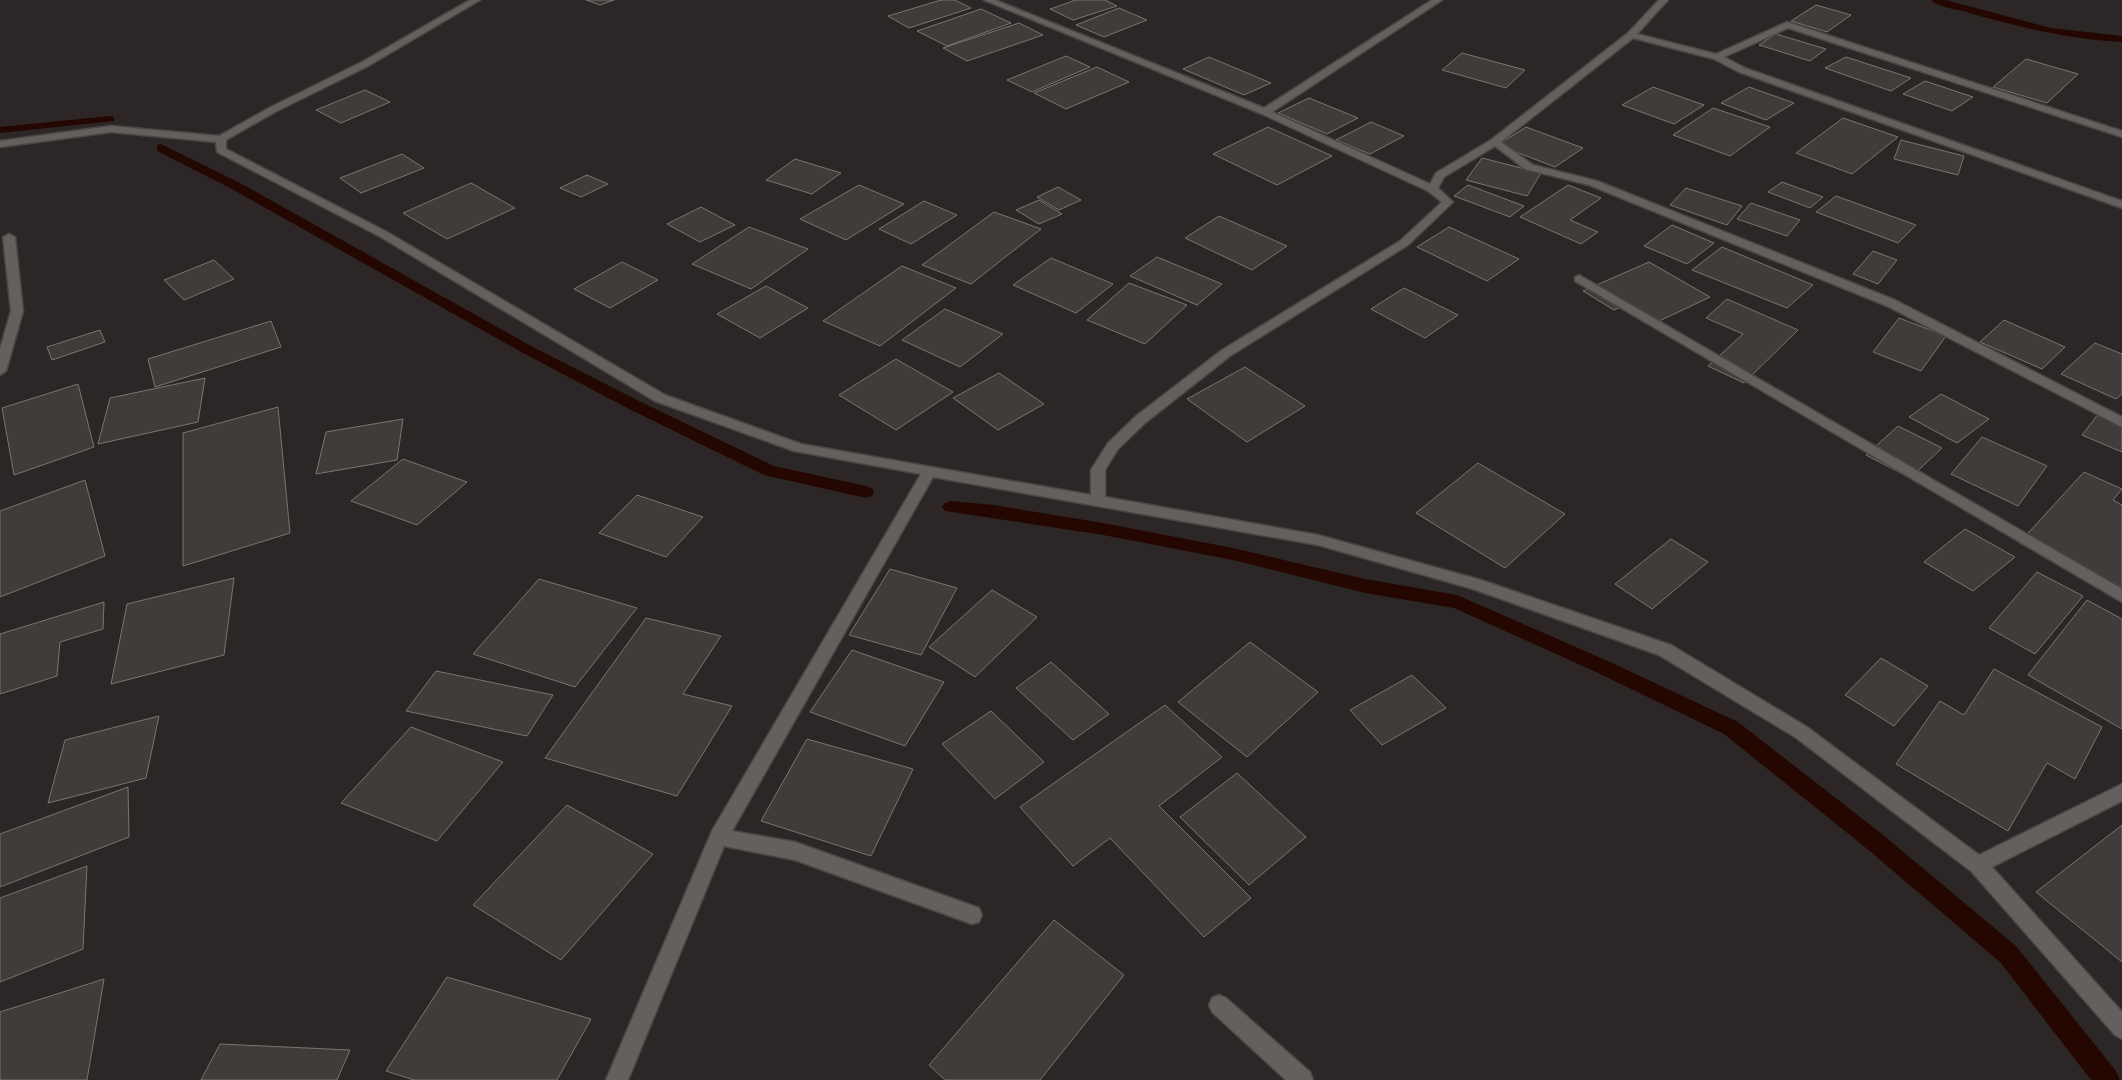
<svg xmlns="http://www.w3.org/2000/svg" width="2122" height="1080" font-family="Cabin,sans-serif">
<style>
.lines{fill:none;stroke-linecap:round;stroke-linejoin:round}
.stream{fill:#250702;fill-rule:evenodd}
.building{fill:#413b3a;stroke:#7a7472}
.street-casing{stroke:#4a4645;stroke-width:3}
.street{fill:#655f5e;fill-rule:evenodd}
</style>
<rect width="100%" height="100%" fill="#2c2726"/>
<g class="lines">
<path class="stream" d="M1931,0h15l105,28 71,8v6c-54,-3 -106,-15 -159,-31 -9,-2 -25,-4 -32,-11z
M110,116l4,1v4l-114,12v-6z
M161,144l79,39 293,164 106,54 135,65 92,20 6,2 2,4 -2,4 -6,2 -102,-23 -135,-66 -106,-56 -291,-164 -75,-38v-6z
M951,501l43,4 109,18 130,25 132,31 92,16 153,67 128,60 144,112 134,112 100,125 4,9h-29l-91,-118 -134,-114 -142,-114 -128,-62 -142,-64 -89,-15 -132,-33 -130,-25 -158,-24 -3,-4 3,-4z"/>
</g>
<path class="building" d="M586,0h28l-14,5z
M941,0h14l16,8 -62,20 -21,-12z
M1076,0h29l12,6 -44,14 -23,-11z
M1816,5l35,10 -24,17 -36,-11z
M1119,8l28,12 -43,17 -28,-12z
M981,9l30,14 -64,23 -30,-15z
M1019,23l24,12 -76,26 -24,-13z
M1776,34l50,15 -16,12 -51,-16z
M1462,53l63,17 -19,18 -64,-18z
M1066,56l24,11 -58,25 -25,-12z
M1209,57l62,26 -27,12 -61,-26z
M1846,57l65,21 -20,13 -66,-23z
M2026,59l52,15 -31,29 -54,-16z
M1097,67l32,15 -63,27 -32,-16z
M1925,81l48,16 -21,14 -49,-17z
M1653,87l51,18 -30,19 -52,-19z
M1749,87l45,16 -28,17 -45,-17z
M365,90l25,12 -49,21 -25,-13z
M1309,98l49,20 -31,16 -49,-21z
M1713,108l57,19 -40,29 -57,-21z
M1843,118l55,19 -46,37 -56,-21z
M1371,122l33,14 -34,18 -34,-14z
M1268,127l64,29 -55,29 -64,-31z
M1526,127l57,21 -28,19 -57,-22z
M1901,140l63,16 -6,19 -64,-16z
M402,154l22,14 -63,25 -21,-15z
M1482,158l59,15 -14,23 -61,-16z
M795,159l46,14 -29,21 -46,-14z
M587,175l21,9 -27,13 -21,-9z
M1782,182l41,15 -13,11 -42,-16z
M471,183l44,25 -68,31 -44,-26z
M859,185l45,19 -58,36 -46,-21z
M1468,185l56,21 -14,11 -56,-21z
M1568,185l33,13 -31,22 28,12 -17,12 -61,-27z
M1058,187l23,13 -22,10 -22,-13z
M1686,188l56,18 -15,19 -57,-20z
M1836,196l80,29 -18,18 -82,-31z
M1039,200l23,14 -23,10 -23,-14z
M924,201l33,14 -46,29 -32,-15z
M1751,203l49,17 -13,16 -50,-17z
M701,207l34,18 -35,17 -33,-18z
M994,212l47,17 -70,55 -49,-19z
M1219,216l68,30 -35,24 -67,-32z
M1672,225l42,18 -27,21 -43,-18z
M749,227l59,22 -57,40 -59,-25z
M1449,227l70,32 -32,22 -70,-34z
M1722,247l91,38 -26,23 -95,-38z
M1873,251l24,9 -19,24 -25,-10z
M1157,257l65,27 -25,21 -67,-29z
M1051,258l62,26 -37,29 -63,-28z
M214,260l20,19 -50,21 -20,-20z
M622,262l36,18 -48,28 -36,-19z
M1649,262l61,35 -55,26 -30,-18 -11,5 -31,-19z
M902,266l54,22 -76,58 -57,-25z
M1129,283l58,22 -42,39 -58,-24z
M766,286l42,22 -48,30 -43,-24z
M1404,288l54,27 -33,23 -54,-29z
M1727,299l71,31 -54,53 -36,-17 35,-32 -37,-16z
M945,309l58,25 -43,33 -58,-27z
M1899,318l47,18 -25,35 -48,-19z
M2004,320l61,27 -23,22 -62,-27z
M271,321l10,26 -126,40 -7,-28z
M100,330l5,12 -53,18 -5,-13z
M2095,343l27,11v40l-6,5 -55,-25z
M896,359l57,33 -57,38 -57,-35z
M1245,367l60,39 -58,36 -60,-43z
M999,373l45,31 -46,26 -45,-32z
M205,378l-7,44 -100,22 12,-46z
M78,384l16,63 -80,28 -12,-67z
M1941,394l48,25 -32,24 -48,-26z
M278,407l12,126 -107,33v-133z
M2099,413l23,9v30l-40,-17z
M403,419l-6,41 -81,14 10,-42z
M1898,426l44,22 -32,30 -44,-23z
M1982,437l65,29 -29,40 -67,-32z
M403,459l64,23 -50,43 -66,-24z
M1478,463l87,51 -60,54 -89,-55z
M2084,472l38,17 -9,11 9,5v91l-103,-53z
M85,480l20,76 -105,41v-86z
M637,495l66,22 -37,40 -67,-24z
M1965,529l50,28 -42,34 -49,-29z
M1671,539l37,23 -56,47 -37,-25z
M890,569l67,19 -36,67 -72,-20z
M2037,572l46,24 -48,58 -46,-26z
M234,578l-10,77 -113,29 16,-80z
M539,579l98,29 -62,79 -102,-33z
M992,590l45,27 -62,60 -46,-30z
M2087,600l35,19v110l-94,-54z
M104,602l-1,27 -43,13 -3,34 -57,18v-60z
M646,618l75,18 -38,58 49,12 -55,90 -132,-38z
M1250,642l68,50 -71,65 -69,-55z
M852,650l92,32 -39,64 -95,-34z
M1881,658l47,28 -34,40 -49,-31z
M1051,662l58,52 -36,26 -57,-52z
M1994,669l108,58 -27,52 -28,-16 -39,68 -112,-67 44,-63 24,14z
M436,671l117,24 -26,41 -121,-25z
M1412,675l34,33 -64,37 -32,-35z
M1165,705l57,52 -63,49 92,92 -47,39 -94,-99 -37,28 -53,-59z
M991,711l53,51 -49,37 -53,-55z
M159,716l-13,62 -98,25 17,-63z
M411,727l92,35 -66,79 -96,-38z
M807,739l106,30 -42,87 -110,-35z
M1237,773l69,64 -57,48 -69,-68z
M128,787l1,50 -129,50v-53z
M567,805l86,49 -92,106 -88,-55z
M2122,825v137l-86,-70z
M87,866l-4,83 -83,33v-84z
M1054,920l70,55 -84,105h-95l-16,-15z
M447,977l144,42 -34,61h-143l-28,-9z
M104,979l-17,101h-87v-68z
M220,1044l130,6 -13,30h-136z"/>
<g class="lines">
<defs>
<path id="street" d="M470,0h10l-112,66 -93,46 -49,28v9l161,83 278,163 136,49 290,51v-25l17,-27 27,-26 87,-67 178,-109 42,-39 -14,-11 -166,-77 -278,-114h11l269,108 168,-108h10l-170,112 158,72 6,-11 55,-33 137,-107 31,-33h9l-31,34 79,20 71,-32 335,109v6l-334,-109 -64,29 21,11 377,133v7l-383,-136 -25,-13 -81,-21 -132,104 32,23 64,16 298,119 227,117v10l-235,-121 -298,-121 -64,-16 -30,-23 -51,31 -6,11 15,14 -45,43 -178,111 -85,67 -27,26 -13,21v27l213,38 163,45 190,65 136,82 172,128 143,-71v17l-130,66 130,145v27l-7,-4 -144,-164 -176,-134 -136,-82 -186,-66 -155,-44 -385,-68 -201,354 63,11 184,66 3,7 -3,7 -7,2 -177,-64 -71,-14 -96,234h-22l106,-249 209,-357 -127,-23 -139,-50 -276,-165 -162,-84 -1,-10 -105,-10 -111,15v-6l111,-15 108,10 50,-28 93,-46z
M9,234l6,3 8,74 -17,60 -6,4v-26l11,-38 -8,-74z
M1579,275l543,314v13l-547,-321v-4z
M1219,995l7,3 84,74 3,8h-27l-74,-68 -3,-7 3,-7z"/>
</defs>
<use href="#street" class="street-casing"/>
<use href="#street" class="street"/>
</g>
</svg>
